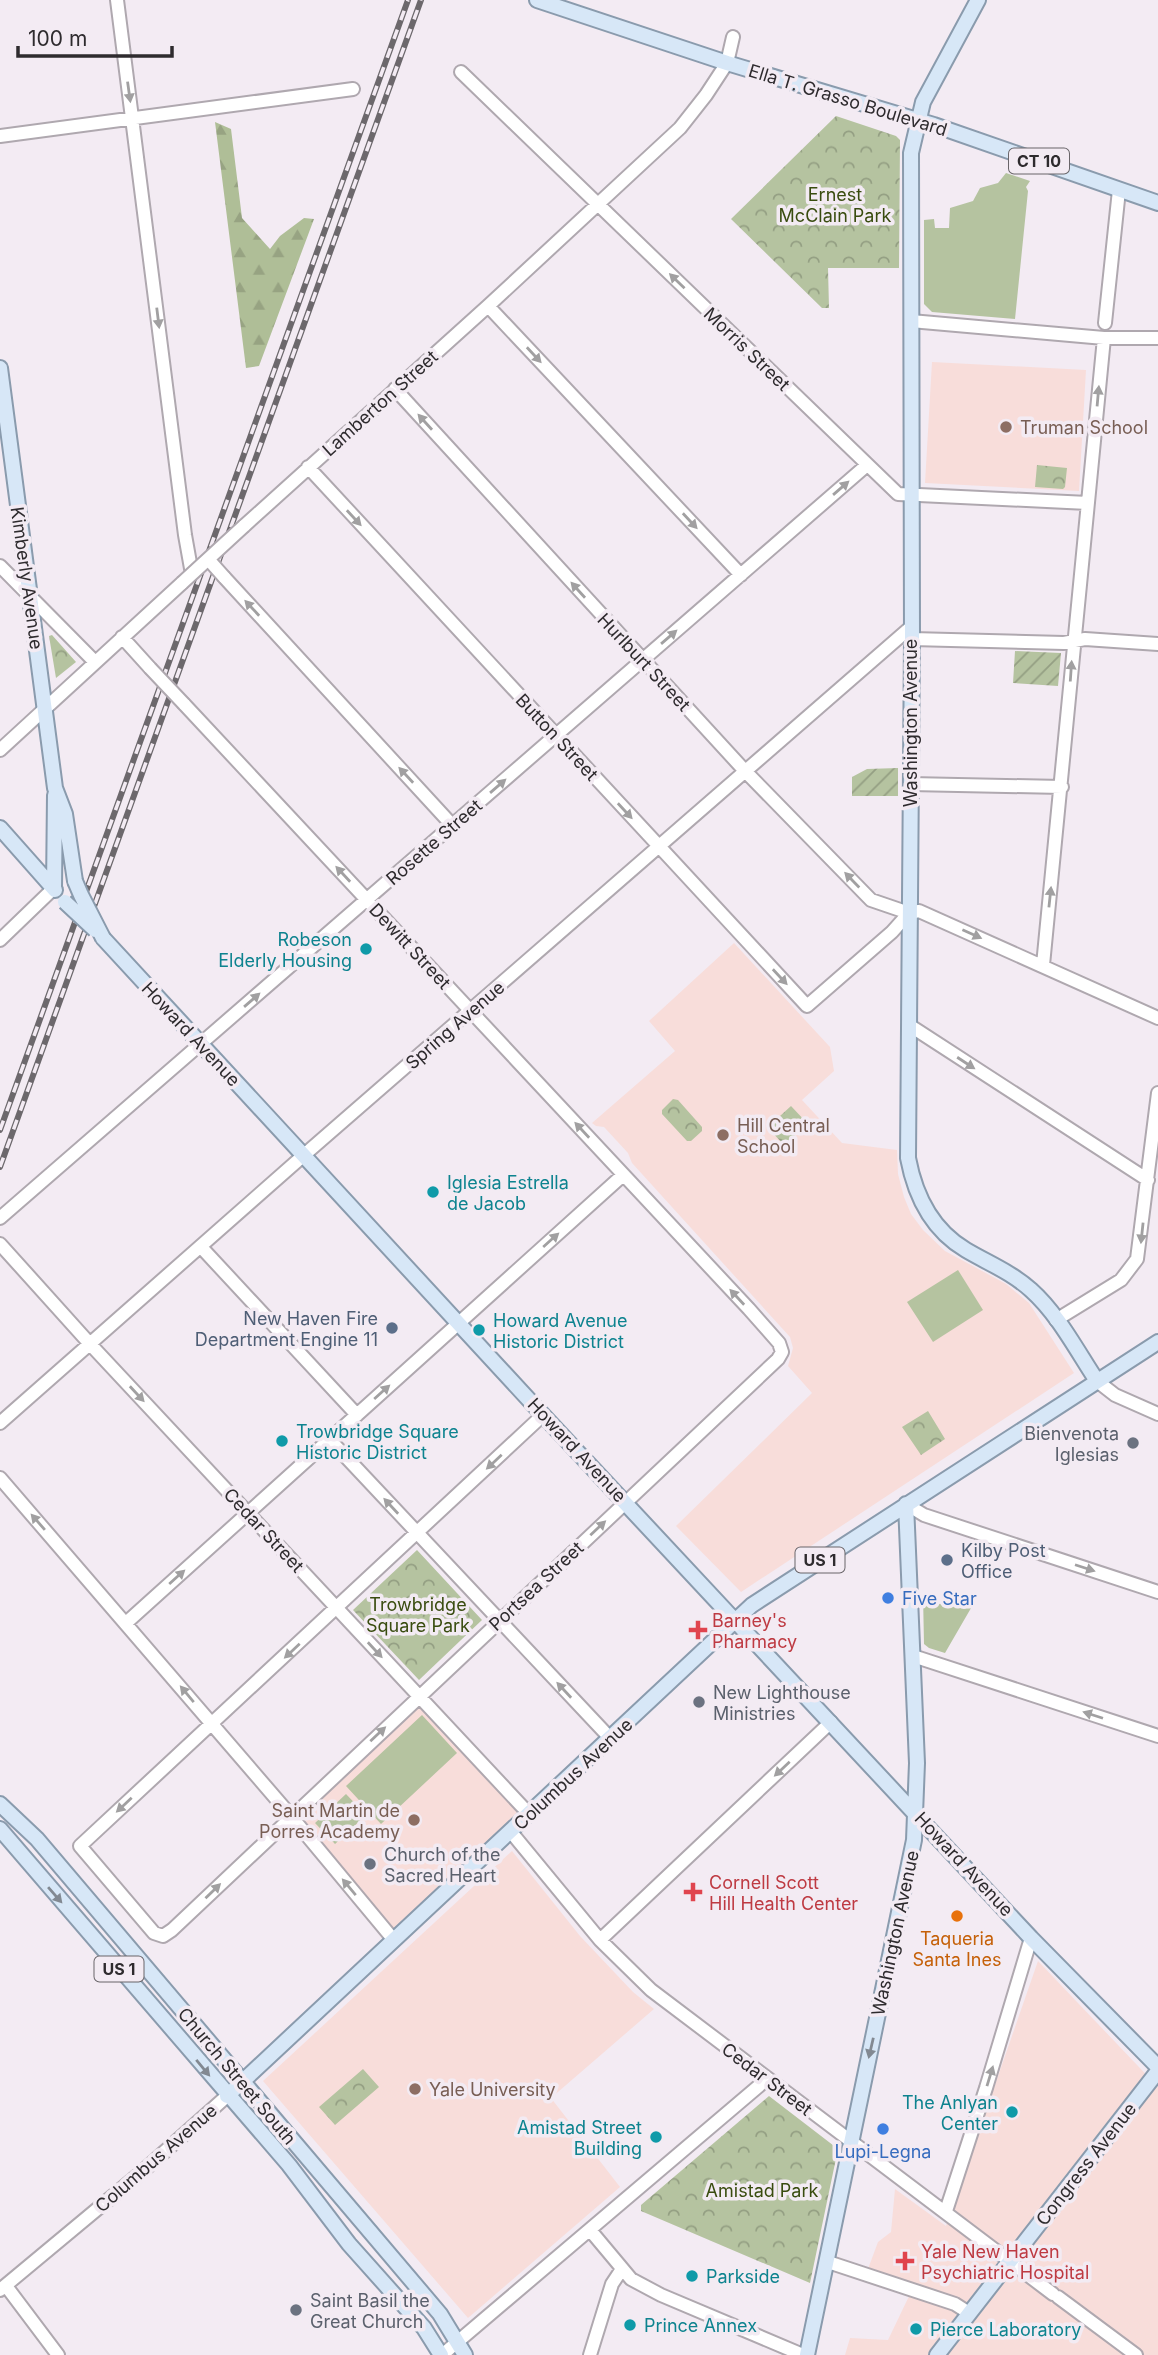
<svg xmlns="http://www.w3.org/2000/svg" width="1158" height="2355" font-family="Inter,sans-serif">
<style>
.education{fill:#f8ddda}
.grass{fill:#b5c3a0}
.forest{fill:url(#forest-firs)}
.park{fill:url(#park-crowns)}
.garden{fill:url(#garden-furrows)}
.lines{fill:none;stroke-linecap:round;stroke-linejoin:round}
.minor-casing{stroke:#afa8af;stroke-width:16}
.major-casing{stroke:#8a9bad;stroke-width:18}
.minor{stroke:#fff;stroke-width:12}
.major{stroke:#d7e7f7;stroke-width:14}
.rail-casing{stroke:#6c686c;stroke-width:6}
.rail{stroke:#f3ebf3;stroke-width:3.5;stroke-dasharray:10;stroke-linecap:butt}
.minor-bridge-casing{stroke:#afa8af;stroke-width:16;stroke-linecap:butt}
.major-bridge-casing{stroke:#8a9bad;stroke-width:18;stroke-linecap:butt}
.minor-bridge{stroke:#fff;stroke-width:12}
.major-bridge{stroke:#d7e7f7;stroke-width:14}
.oneway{fill:#a1a0a1}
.oneway2{fill:#828992}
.education-dot{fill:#8d6e63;stroke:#f3ebf3;stroke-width:2.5}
.culture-dot{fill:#0f9aa8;stroke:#f3ebf3;stroke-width:2.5}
.service-dot{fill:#5c6f8a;stroke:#f3ebf3;stroke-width:2.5}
.worship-dot{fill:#6b7280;stroke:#f3ebf3;stroke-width:2.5}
.shop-dot{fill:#3f7fe0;stroke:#f3ebf3;stroke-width:2.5}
.health-dot{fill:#e0444e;stroke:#f3ebf3;stroke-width:2.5}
.food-dot{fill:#e8710a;stroke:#f3ebf3;stroke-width:2.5}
.labels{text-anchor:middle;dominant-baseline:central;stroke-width:7;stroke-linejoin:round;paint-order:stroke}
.shield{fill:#f3ebf3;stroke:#696569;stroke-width:2}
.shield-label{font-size:16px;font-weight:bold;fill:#2e2b2e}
.street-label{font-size:18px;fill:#2e2b2e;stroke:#f3ebf3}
.park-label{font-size:18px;fill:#394c0f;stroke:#f3ebf3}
.education-label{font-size:18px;fill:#785e54;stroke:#f3ebf3;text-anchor:start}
.culture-label{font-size:18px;fill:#0d838f;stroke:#f3ebf3;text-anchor:start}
.service-label{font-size:18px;fill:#4e5e75;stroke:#f3ebf3;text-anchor:end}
.worship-label{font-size:18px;fill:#5b616d;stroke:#f3ebf3;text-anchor:start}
.shop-label{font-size:18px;fill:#366cbe;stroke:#f3ebf3;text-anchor:start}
.health-label{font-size:18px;fill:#be3a42;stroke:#f3ebf3;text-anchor:start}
.food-label{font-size:18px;fill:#c56008;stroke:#f3ebf3}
</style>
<defs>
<pattern id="forest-firs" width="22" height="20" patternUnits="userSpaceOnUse" patternTransform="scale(1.75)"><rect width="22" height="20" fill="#afbe97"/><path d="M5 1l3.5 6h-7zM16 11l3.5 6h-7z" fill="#97a382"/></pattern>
<pattern id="park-crowns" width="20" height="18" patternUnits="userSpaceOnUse" patternTransform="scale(1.75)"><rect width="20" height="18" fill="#b5c3a0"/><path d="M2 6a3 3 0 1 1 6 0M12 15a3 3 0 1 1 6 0" fill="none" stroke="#949f83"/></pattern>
<pattern id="garden-furrows" width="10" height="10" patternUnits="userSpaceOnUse" patternTransform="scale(1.75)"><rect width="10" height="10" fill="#b5c3a0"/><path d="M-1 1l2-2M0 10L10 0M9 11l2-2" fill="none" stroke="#949f83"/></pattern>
</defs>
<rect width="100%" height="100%" fill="#f3ebf3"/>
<path class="education" d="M932,362l154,8 -7,121 -154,-8z
M734,943l96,104 4,24 -32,29 40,43 55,7 1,24 6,23 7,17 12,16 22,21 61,33 23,19 45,70 -333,219 -65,-66 136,-133 -24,-27 5,-18 -3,-11 -158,-174 -4,-10 -24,-26 -8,-1 -4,-3 83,-72 -26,-30z
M418,1697l112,118 -133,120 -100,-123z
M512,1851l68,85 53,56 21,17 -103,89 69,89 -152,131 -205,-237z
M1038,1961l120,126v268h-313l5,-17 38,2 23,-48 -46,-15 13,-35 13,-10 4,-43 51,37z"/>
<path class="grass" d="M1006,173l24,8 -4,6 2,4 -13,128 -83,-7 -8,-8v-84l10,-1 1,9h14l1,-20 23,-7 7,-13 18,-5z
M958,1270l25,40 -50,32 -26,-40z
M934,1594l2,10 25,-1 3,-8 14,1 -33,57 -16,-5 -5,-4 -1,-49z
M422,1715l35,38 -76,71 -35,-38z
M346,1794l20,21 -31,29 -20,-21z"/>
<path class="forest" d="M215,122l16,7 11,89 28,31 10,-13 24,-18 10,1 -55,147 -13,2z"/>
<path class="park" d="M836,116l60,20 4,4 -1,128h-71l1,40h-7l-91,-89z
M1037,465l30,3 -2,19 -2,2 -28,-2z
M52,635l24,27 -20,16 -7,-42z
M673,1099l5,1 24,27v4l-11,10h-4l-25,-27v-4z
M791,1106l16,17 -21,21h-3l-14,-15v-3z
M928,1411l17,28 -24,16 -19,-28z
M417,1550l65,70 -63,60 -66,-70z
M363,2069l16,18 -44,38 -16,-18z
M769,2096l69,53 -28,134 -169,-72v-6z"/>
<path class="garden" d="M1015,651l46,2 -3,33 -45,-3z
M898,768v28h-46v-19l15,-8z"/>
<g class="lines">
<defs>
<path id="minor" d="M117,0l68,535 7,39
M461,72l437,422 190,9
M0,136l353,-47
M488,306l253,269
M911,321l193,17h54
M1105,323l14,-133
M395,389l350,382 126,129 38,13 10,-2 239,107
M308,467l499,539 85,-74 17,-19
M244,526l244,-220 192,-178 26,-33 21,-32 6,-26
M0,566l95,96
M224,577l228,248
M122,637l28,31
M912,639l152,4 21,-4 73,5
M184,704l565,605 30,34 3,9 -4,7 -606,571 -9,6 -9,-3 -74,-87 463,-431
M0,750l182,-167
M910,784l152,3
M0,940l54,-52
M1043,965l61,-627
M909,1025l239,155
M0,1218l867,-753
M0,1244l90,100 440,471
M201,1247l156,168
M1056,1320l65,-40 16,-21 21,-166
M1097,1381l18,14 43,19
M0,1423l304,-268 607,-528
M330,1440l281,299
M0,1478l285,331 108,130
M906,1504l18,11 234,77
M126,1623l497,-448
M913,1656l245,80
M511,1832l89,108 51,50 402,304
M600,1940l231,-218
M946,2211l40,-123 45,-150
M590,2230l41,49 30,16 142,60
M828,2262l127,42 14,9
M6,2286l52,69
M0,2290l143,-119 84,-75
M1058,2297l78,58
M442,2355l325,-276
M590,2355l22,-71 10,-15"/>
<path id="major" d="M537,0l190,63 207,62 224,78
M978,0l-55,102 -12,51 1,486 -4,519c7,37 24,72 58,92 22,13 45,22 65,40 27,24 46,61 66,91
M0,368l55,420 10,26 10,67
M0,828l55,62
M54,888l1,-93
M103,938l440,477 488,523 127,129
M0,1804l37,35 403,475 25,41
M0,1829l289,336 60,79 75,84 17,27
M227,2096l525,-491 406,-263
M807,2355l107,-515 3,-77 -11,-259
M937,2355l221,-284"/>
</defs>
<use href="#minor" class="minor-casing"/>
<use href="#major" class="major-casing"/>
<use href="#minor" class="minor"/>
<use href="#major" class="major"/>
<defs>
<path id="rail" d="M0,1130l408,-1130
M0,1167l421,-1167"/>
</defs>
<use href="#rail" class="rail-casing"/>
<use href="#rail" class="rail"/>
<defs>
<path id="minor-bridge" d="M208,559l16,18
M182,583l62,-57
M150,668l34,36"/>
<path id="major-bridge" d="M75,881l6,14 22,43
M65,902l30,28"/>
</defs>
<use href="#minor-bridge" class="minor-bridge-casing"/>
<use href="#major-bridge" class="major-bridge-casing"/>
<use href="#minor-bridge" class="minor-bridge"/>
<use href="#major-bridge" class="major-bridge"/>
</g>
<defs><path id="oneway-solid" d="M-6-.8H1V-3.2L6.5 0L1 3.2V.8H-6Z" transform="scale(1.75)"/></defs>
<g class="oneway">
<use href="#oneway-solid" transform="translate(129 92) rotate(82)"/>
<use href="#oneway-solid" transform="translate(677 281) rotate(-136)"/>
<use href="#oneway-solid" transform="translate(158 318) rotate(83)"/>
<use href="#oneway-solid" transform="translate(534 355) rotate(47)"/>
<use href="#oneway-solid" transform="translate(1098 396) rotate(-85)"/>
<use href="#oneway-solid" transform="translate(425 422) rotate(-132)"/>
<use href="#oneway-solid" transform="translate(841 488) rotate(-41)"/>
<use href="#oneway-solid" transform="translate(354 518) rotate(47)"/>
<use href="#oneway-solid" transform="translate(690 521) rotate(47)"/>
<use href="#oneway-solid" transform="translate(578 590) rotate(-132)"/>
<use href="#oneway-solid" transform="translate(252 608) rotate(-133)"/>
<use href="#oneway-solid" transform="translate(669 637) rotate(-41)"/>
<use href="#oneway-solid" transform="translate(1071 671) rotate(-86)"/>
<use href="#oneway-solid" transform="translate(406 775) rotate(-133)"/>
<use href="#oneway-solid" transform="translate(498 786) rotate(-41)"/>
<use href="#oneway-solid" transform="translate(625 811) rotate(47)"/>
<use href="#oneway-solid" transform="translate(343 874) rotate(-133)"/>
<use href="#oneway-solid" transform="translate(852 880) rotate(-134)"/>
<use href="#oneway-solid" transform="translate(1050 897) rotate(-84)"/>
<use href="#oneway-solid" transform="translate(972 934) rotate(24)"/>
<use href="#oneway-solid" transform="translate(780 977) rotate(47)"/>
<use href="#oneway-solid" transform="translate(252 1000) rotate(-41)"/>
<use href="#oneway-solid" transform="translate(966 1063) rotate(33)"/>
<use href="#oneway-solid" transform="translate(582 1130) rotate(-133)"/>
<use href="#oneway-solid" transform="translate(1142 1233) rotate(96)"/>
<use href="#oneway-solid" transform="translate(551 1240) rotate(-42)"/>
<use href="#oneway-solid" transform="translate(737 1297) rotate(-133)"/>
<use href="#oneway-solid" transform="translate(382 1392) rotate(-42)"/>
<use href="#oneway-solid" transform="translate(137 1394) rotate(47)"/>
<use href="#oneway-solid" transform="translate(494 1462) rotate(137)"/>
<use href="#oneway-solid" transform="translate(391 1506) rotate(-133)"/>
<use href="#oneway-solid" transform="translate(38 1522) rotate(-131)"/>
<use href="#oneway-solid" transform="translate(598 1528) rotate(-43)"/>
<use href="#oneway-solid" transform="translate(1085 1568) rotate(18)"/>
<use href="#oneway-solid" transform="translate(177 1577) rotate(-42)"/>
<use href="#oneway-solid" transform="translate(375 1650) rotate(47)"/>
<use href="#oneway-solid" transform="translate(292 1651) rotate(137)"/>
<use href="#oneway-solid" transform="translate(564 1690) rotate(-133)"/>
<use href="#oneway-solid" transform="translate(187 1694) rotate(-130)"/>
<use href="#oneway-solid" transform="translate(1093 1715) rotate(-162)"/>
<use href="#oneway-solid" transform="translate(378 1734) rotate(-43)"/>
<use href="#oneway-solid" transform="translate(782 1769) rotate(137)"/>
<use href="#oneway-solid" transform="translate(124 1805) rotate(137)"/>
<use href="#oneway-solid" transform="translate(349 1887) rotate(-130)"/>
<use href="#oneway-solid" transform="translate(213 1891) rotate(-44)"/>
<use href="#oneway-solid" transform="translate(990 2076) rotate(-73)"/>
</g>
<g class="oneway2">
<use href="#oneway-solid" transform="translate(55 1895) rotate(49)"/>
<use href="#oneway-solid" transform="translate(871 2048) rotate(103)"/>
<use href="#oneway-solid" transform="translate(203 2068) rotate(50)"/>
</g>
<g class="education-dot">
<circle cx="1006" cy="427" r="7"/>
<circle cx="723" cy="1135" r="7"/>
<circle cx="414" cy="1820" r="7"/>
<circle cx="415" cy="2089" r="7"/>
</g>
<g class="culture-dot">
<circle cx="366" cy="949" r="7"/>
<circle cx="433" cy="1192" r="7"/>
<circle cx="479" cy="1330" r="7"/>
<circle cx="282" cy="1441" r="7"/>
<circle cx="1012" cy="2112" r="7"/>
<circle cx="656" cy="2137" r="7"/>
<circle cx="692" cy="2276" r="7"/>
<circle cx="630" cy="2325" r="7"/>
<circle cx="916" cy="2329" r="7"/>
</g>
<g class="service-dot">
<circle cx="392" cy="1328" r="7"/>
<circle cx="947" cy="1560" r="7"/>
</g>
<g class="worship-dot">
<circle cx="1133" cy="1443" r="7"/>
<circle cx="699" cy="1702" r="7"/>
<circle cx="370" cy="1864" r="7"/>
<circle cx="296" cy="2310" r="7"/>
</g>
<g class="shop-dot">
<circle cx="888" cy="1598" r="7"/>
<circle cx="883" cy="2129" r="7"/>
</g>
<g class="health-dot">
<path d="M694.5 1619.5h7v7h7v7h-7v7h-7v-7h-7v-7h7z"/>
<path d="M689.5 1881.5h7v7h7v7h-7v7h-7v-7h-7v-7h7z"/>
<path d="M901.5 2250.5h7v7h7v7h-7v7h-7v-7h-7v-7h7z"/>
</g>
<circle class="food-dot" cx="957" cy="1916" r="7"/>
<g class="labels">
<g class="shield">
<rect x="1009" y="148.5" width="60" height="25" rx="5"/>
<rect x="795.5" y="1547.5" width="49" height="25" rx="5"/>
<rect x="94.5" y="1956.5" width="49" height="25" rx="5"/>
</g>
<g class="shield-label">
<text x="1039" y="161">CT 10</text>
<text x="820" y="1560">US 1</text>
<text x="119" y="1969">US 1</text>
</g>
<g class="street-label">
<text transform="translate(848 100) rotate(17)">Ella T. Grasso Boulevard</text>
<text transform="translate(747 349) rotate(44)">Morris Street</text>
<text transform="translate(380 403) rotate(-42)">Lamberton Street</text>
<text transform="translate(27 578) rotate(82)">Kimberly Avenue</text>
<text transform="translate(644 662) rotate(47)">Hurlburt Street</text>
<text transform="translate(910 723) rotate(-90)">Washington Avenue</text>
<text transform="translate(557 737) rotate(47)">Button Street</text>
<text transform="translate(434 842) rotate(-41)">Rosette Street</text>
<text transform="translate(410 946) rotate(47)">Dewitt Street</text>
<text transform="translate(455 1025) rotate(-41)">Spring Avenue</text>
<text transform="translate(191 1034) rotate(47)">Howard Avenue</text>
<text transform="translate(577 1450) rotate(47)">Howard Avenue</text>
<text transform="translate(264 1530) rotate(47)">Cedar Street</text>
<text transform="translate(536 1586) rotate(-43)">Portsea Street</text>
<text transform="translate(573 1774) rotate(-43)">Columbus Avenue</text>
<text transform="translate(964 1864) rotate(47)">Howard Avenue</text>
<text transform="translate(895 1933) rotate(-78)">Washington Avenue</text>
<text transform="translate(237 2076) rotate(50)">Church Street South</text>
<text transform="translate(767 2079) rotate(37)">Cedar Street</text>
<text transform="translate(156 2158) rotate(-41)">Columbus Avenue</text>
<text transform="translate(1086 2164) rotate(-52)">Congress Avenue</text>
</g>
<g class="park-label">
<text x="835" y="194">Ernest<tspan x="835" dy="21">McClain Park</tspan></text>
<text x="418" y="1604">Trowbridge<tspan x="418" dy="21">Square Park</tspan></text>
<text x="762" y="2190">Amistad Park</text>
</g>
<g class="education-label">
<text x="1020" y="427">Truman School</text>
<text x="737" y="1125">Hill Central<tspan x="737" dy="21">School</tspan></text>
<text x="400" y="1810" text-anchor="end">Saint Martin de<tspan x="400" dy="21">Porres Academy</tspan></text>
<text x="429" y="2089">Yale University</text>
</g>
<g class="culture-label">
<text x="352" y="939" text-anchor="end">Robeson<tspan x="352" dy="21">Elderly Housing</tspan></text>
<text x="447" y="1182">Iglesia Estrella<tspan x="447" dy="21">de Jacob</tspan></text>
<text x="493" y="1320">Howard Avenue<tspan x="493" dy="21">Historic District</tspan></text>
<text x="296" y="1431">Trowbridge Square<tspan x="296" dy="21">Historic District</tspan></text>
<text x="998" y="2102" text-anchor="end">The Anlyan<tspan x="998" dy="21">Center</tspan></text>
<text x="642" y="2127" text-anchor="end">Amistad Street<tspan x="642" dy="21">Building</tspan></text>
<text x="706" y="2276">Parkside</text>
<text x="644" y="2325">Prince Annex</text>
<text x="930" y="2329">Pierce Laboratory</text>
</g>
<g class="service-label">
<text x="378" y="1318">New Haven Fire<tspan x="378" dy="21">Department Engine 11</tspan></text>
<text x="961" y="1550" text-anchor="start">Kilby Post<tspan x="961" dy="21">Office</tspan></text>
</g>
<g class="worship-label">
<text x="1119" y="1433" text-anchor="end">Bienvenota<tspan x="1119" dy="21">Iglesias</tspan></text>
<text x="713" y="1692">New Lighthouse<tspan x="713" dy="21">Ministries</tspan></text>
<text x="384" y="1854">Church of the<tspan x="384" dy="21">Sacred Heart</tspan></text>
<text x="310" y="2300">Saint Basil the<tspan x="310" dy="21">Great Church</tspan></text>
</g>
<g class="shop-label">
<text x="902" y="1598">Five Star</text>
<text x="883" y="2151" text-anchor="middle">Lupi-Legna</text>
</g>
<g class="health-label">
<text x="712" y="1620">Barney's<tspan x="712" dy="21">Pharmacy</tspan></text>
<text x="709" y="1882">Cornell Scott<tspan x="709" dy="21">Hill Health Center</tspan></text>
<text x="921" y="2251">Yale New Haven<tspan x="921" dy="21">Psychiatric Hospital</tspan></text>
</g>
<g class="food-label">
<text x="957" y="1938">Taqueria<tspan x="957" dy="21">Santa Ines</tspan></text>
</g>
</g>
<path d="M18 46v10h154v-10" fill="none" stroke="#2e2b2e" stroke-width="3.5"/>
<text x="28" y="46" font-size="21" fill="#2e2b2e" stroke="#f3ebf3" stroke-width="5" paint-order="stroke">100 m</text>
</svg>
